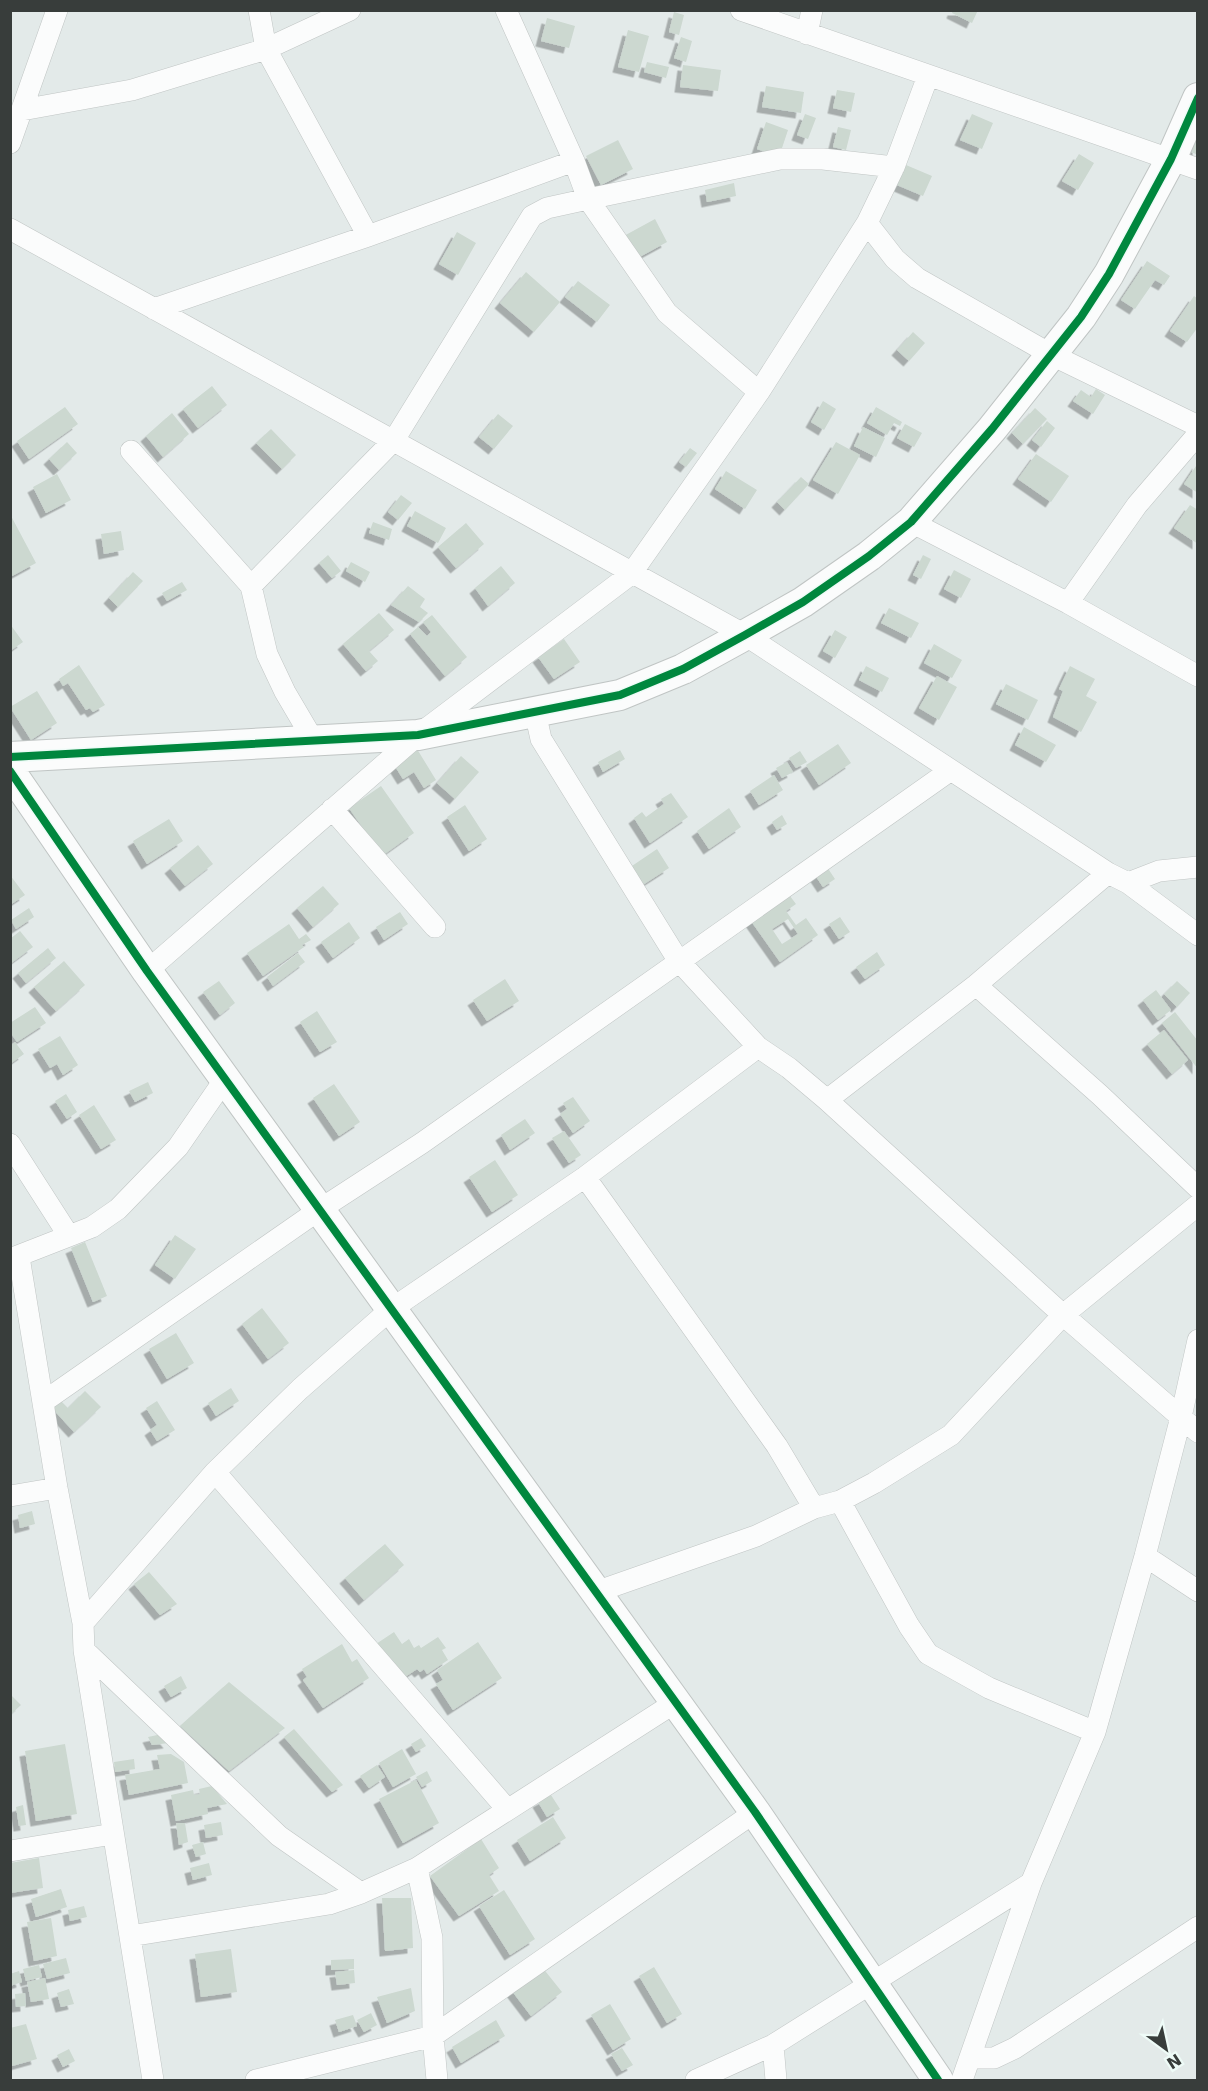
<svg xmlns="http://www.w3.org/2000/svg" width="1208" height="2091" font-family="'DejaVu Sans',sans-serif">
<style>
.building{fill:#ccd8d0;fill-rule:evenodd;filter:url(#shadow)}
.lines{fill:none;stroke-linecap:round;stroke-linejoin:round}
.street-casing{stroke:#c0c5c4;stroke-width:22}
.secondary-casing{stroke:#c0c5c4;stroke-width:32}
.street{stroke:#fbfcfc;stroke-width:21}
.secondary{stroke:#fbfcfc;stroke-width:30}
.cycleway-casing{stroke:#eefbf7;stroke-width:11}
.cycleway{stroke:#00873e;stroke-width:8}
</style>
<defs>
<filter id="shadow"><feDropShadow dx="-5.5" dy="5.5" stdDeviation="0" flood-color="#0004"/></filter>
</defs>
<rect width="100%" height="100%" fill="#e3eae9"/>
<path class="building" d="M953,10h25l-6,13 -20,-10z
M674,12l10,3 -5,20 -10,-3z
M547,18l28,8 -6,22 -28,-7z
M628,30l21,6 -10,36 -21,-5z
M681,37l11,4 -6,21 -12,-4z
M647,62l22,5 -3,11 -22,-6z
M683,65l38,5 -3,21 -38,-4z
M766,86l38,6 -3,21 -39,-6z
M837,90l18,3 -4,19 -18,-4z
M805,114l11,4 -8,21 -11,-4z
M972,114l21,9 -11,26 -22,-9z
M766,122l22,8 -9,27 -22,-8z
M838,127l13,3 -5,20 -13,-3z
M1198,130v25l-9,-4z
M618,140l15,29 -32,16 -15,-29z
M1079,154l15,9 -16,27 -16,-9z
M906,165l26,11 -9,20 -26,-11z
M734,183l2,13 -29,6 -2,-12z
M655,219l12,23 -33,18 -12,-23z
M457,232l19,11 -18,32 -19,-11z
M1147,261l23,15 -6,9 -9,-5 -20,29 -14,-9z
M526,272l34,30 -26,30 -34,-29z
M578,281l32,24 -13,17 -32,-25z
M1194,296l4,3v28l-11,15 -17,-11z
M913,332l12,11 -16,18 -12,-11z
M212,386l15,19 -29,23 -15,-19z
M1096,389l9,6 -12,19 -20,-13 8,-11 10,7z
M823,401l13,8 -12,21 -13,-8z
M65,407l13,17 -49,35 -12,-18z
M876,407l26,15 -2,4 -6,-3 -7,12 -20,-12z
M1035,408l12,11 -24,25 -11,-11z
M172,413l17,21 -26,23 -17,-21z
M498,414l15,12 -19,23 -15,-12z
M1047,421l8,7 -14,19 -9,-7z
M905,424l17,9 -8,14 -17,-9z
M863,427l22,11 -9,19 -22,-11z
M271,429l25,26 -14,14 -26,-26z
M67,442l10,11 -18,17 -10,-11z
M836,442l24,13 -22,39 -25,-14z
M690,448l7,5 -11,14 -7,-5z
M1036,454l33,22 -18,26 -33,-23z
M1198,463v30l-14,-9z
M726,471l31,19 -12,19 -30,-20z
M57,474l14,26 -25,13 -13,-26z
M801,477l8,7 -24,26 -8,-8z
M401,495l11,8 -14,17 -10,-8z
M1190,505l8,5v34l-24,-16z
M415,511l31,17 -8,15 -31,-17z
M10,514l26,49 -24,13 -2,-3z
M373,522l19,7 -3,11 -20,-7z
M466,523l18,21 -28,24 -18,-21z
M121,531l3,19 -20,4 -3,-20z
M328,555l13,16 -9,7 -13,-15z
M923,555l8,4 -10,20 -8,-4z
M351,562l19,10 -5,10 -19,-11z
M501,566l14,17 -27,23 -13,-18z
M954,570l17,9 -10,19 -17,-9z
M133,572l10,9 -25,26 -9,-9z
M182,582l5,8 -20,11 -5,-8z
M408,586l17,13 -5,8 8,6 -9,9 -28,-17z
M889,608l30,15 -8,15 -30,-15z
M379,613l15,17 -25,21 9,10 -12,10 -23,-27z
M432,615l35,42 -22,19 -35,-42 8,-7 9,9 4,-4 -8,-10z
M10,624l13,18 -13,9z
M835,630l12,7 -12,21 -12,-7z
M564,639l16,23 -26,17 -16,-22z
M934,644l28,16 -10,18 -28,-15z
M79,665l26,40 -12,7 -3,-4 -4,2 -18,-27 -5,3 -4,-7z
M866,666l23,12 -7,14 -23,-12z
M1070,666l25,13 -9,17 11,6 -16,30 -28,-15 10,-26 -4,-2z
M937,676l20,11 -18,33 -20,-12z
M1006,684l32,16 -10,20 -32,-16z
M37,691l20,32 -26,17 -21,-33z
M1024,727l32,18 -10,17 -31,-17z
M838,744l13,19 -32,22 -13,-20z
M417,749l19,31 -12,8 -10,-16 -11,7 -10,-16z
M620,750l5,9 -22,13 -5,-10z
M800,751l7,11 -11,6 -7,-10z
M461,756l18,16 -24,27 -18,-16z
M787,762l6,10 -11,6 -6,-10z
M774,775l9,15 -24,15 -9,-14z
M381,786l33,47 -32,23 -33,-48z
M671,793l17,24 -38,26 -16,-25 8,-6 4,5 18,-13 -3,-5z
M465,805l22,34 -18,12 -22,-34z
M729,808l12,19 -32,22 -12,-18z
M782,815l5,9 -10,6 -5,-8z
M169,819l14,22 -36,23 -14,-23z
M198,845l15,19 -28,22 -15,-18z
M657,849l12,19 -31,20 -12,-18z
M825,864l10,15 -12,8 -10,-15z
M10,875l15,20 -15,10z
M323,886l16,18 -26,23 -16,-19z
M787,892l9,12 -10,7 10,14 10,-7 12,17 -38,27 -29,-41zM788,919l10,15 -16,10 -10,-15z
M29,908l5,9 -18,12 -5,-9z
M400,912l8,12 -24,16 -8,-13z
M840,917l10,15 -11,7 -10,-15z
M349,922l11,16 -27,20 -12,-16z
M289,924l10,15 7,-5 5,6 -9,5 2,2 -41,29 -16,-23z
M20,931l13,16 -23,17v-25z
M48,948l8,10 -30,25 -8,-10z
M877,952l8,13 -20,14 -9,-12z
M298,953l7,9 -32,24 -6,-9z
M64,961l21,24 -29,26 -22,-24z
M505,979l14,22 -32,20 -14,-21z
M219,981l16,22 -15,12 -17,-23z
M1177,981l13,12 -13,14 -13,-13z
M1156,990l15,20 -13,10 -15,-20z
M35,1007l11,16 -29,19 -7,-10v-9z
M317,1011l20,31 -17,10 -20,-30z
M1175,1012l23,29v28l-36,-46z
M1164,1030l24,30 -16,14 -25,-30z
M60,1036l18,29 -15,10 -6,-11 -7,4 -12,-19z
M15,1042l9,12 -14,10v-18z
M148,1082l5,11 -18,9 -6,-11z
M334,1084l26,38 -21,14 -26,-38z
M66,1094l11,18 -10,7 -12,-18z
M573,1097l17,24 -17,12 -13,-19 7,-5 -4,-6z
M94,1105l22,35 -15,9 -22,-34z
M525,1119l10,14 -25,17 -9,-15z
M564,1131l17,24 -12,8 -17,-25z
M495,1160l23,35 -26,17 -23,-35z
M175,1235l21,14 -21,30 -20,-14z
M85,1242l22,54 -14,6 -22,-54z
M262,1308l27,35 -21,16 -26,-35z
M176,1333l18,30 -27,16 -18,-30z
M231,1388l8,13 -23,15 -8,-13z
M85,1391l16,16 -27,25 -23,-25 8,-8 9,9z
M157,1401l18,29 -18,11 -7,-11 7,-5 -11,-17z
M32,1511l3,13 -15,4 -2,-13z
M385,1544l19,21 -40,35 -19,-22z
M149,1572l28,32 -17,11 -26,-31z
M394,1632l8,12 7,-5 5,9 5,-3 2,3 17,-11 8,11 -4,2 6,10 -21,14 -3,-5 -4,3 -3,-3 -15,10 -26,-35z
M478,1642l24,36 -49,32 -17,-26 7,-4 -6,-10z
M342,1644l10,18 5,-3 12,19 -46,30 -20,-28 4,-3 -5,-8z
M181,1676l6,12 -16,9 -7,-11z
M229,1682l56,46 -56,43 -49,-45z
M10,1694l11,11 -11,10z
M294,1729l49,56 -11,7 -48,-55z
M162,1734l7,9 -17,2 -4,-8z
M421,1738l5,8 -10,6 -5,-8z
M65,1744l12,70 -41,7 -11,-70z
M402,1749l14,25 -23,13 -14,-24z
M171,1754l13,8 4,21 -59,12 -4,-20 35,-6 -3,-14z
M134,1759l1,10 -20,3 -1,-10z
M377,1765l8,12 -16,11 -9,-12z
M427,1771l5,10 -10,6 -6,-10z
M416,1780l23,43 -36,20 -24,-44z
M212,1786l15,18 -20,4 1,6 -32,7 -5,-26 22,-5 1,5 6,-1 -1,-5z
M551,1795l9,14 -13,8 -9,-15z
M23,1805l3,20 -7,1 -3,-19z
M553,1817l13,21 -36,23 -13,-21z
M221,1822l2,13 -17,3 -2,-13z
M176,1823h9l3,19 -9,3z
M481,1839l18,29 -10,7 10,16 -40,25 -29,-40z
M203,1842l3,12 -10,3 -4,-12z
M39,1858l4,30 -33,5v-30z
M209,1863l3,12 -19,5 -3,-12z
M61,1889l6,18 -31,10 -5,-18z
M504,1890l31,49 -25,16 -31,-49z
M382,1898h29l2,50 -28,3z
M84,1906l3,11 -17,4 -2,-11z
M51,1918l6,38 -23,5 -7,-39z
M231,1949l6,43 -36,5 -6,-43z
M66,1958l4,15 -23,6 -4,-15z
M354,1959v10l-23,1v-10z
M39,1965l3,12 -16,4 -3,-12z
M542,1967l20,25 -31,24 -19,-25z
M654,1967l28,47 -15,9 -28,-47z
M354,1970l1,13 -18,2 -2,-13z
M19,1971l3,11 -12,4v-12z
M45,1978l4,21 -18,3 -4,-20z
M411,1988l4,23 -28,12 -10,-26z
M69,1989l5,15 -13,3 -4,-14z
M25,1993l1,13 -10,1 -1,-13z
M610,2004l21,35 -18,11 -22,-35z
M371,2013l6,12 -13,7 -7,-12z
M353,2015l4,11 -18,6 -4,-12z
M496,2020l9,16 -44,27 -9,-16z
M26,2024l11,35 -25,7 -2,-38z
M622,2048l11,17 -11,6 -11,-17z
M69,2049l6,12 -12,6 -6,-12z"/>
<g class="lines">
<defs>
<path id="street" d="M259,10l7,39 102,187
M506,10l68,151 14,38 79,114 92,79
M741,10l457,159
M807,34l5,-24
M22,110l110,-20 134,-41 84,-39
M10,143l47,-133
M867,223l28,36 22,19 135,77 146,71
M10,229l735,406 363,238 20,10 70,52
M154,309l214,-73 206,-75
M131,451l120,135 16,68 18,38 30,51
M911,522l157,81 130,73
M251,586l143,-146 138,-224 15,-8 41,-9 192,-40h43l71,8
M1068,603l69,-98 61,-71
M535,712l6,27 137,221 80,87 31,21 38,32 236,215 135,117
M332,809l103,118
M1128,883l31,-12 39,-4
M147,971l271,-236 213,-161 128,-182 108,-169 27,-56 34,-91
M976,985l124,110 98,93
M827,1100l149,-115 132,-112
M10,1144l59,92
M585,1177l192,269 37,62
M19,1257l38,231 26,135 1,27 69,430
M10,1259l82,-32 26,-18 60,-62 47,-68
M43,1402l276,-192 103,-67 529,-373
M215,1472l292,337
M10,1496l47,-8
M840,1501l69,125 19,28 61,34 106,44
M1145,1556l53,35
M596,1592l160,-56 58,-28 26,-7 34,-18 77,-48 112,-120 135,-110
M83,1623l132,-151 85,-83 90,-79 195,-133 173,-130
M84,1650l195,186 82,57
M10,1851l103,-17
M417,1868l15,70 1,98 4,44
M130,1936l199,-32 32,-11 56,-25 259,-166
M773,2045l3,35
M970,2058h24l21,-10 183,-121
M256,2080l177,-44 322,-224
M696,2080l77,-35 258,-162
M962,2080l69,-197 64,-151 50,-176 36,-139 17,-77"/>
<path id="secondary" d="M10,757l408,-22 202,-40 63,-26 62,-34 58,-33 66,-46 42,-34 81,-93 89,-112 28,-43 62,-115 27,-61
M10,771l137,200 608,841 183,268"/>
</defs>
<use href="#street" class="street-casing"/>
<use href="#secondary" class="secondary-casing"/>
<use href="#street" class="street"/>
<use href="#secondary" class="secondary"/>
<defs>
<path id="cycleway" d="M10,757l408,-22 202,-40 63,-26 62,-34 58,-33 66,-46 42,-34 81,-93 89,-112 28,-43 62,-115 27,-61
M10,771l137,200 608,841 183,268"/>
</defs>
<use href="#cycleway" class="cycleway-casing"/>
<use href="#cycleway" class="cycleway"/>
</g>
<rect width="1208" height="2091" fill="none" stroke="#383d3b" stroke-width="24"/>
<g transform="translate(1166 2049) rotate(147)" stroke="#eefbf7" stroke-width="4.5" paint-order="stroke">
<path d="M0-4.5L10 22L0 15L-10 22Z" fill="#383d3b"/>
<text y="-9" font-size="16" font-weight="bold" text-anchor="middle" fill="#383d3b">N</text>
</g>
</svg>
